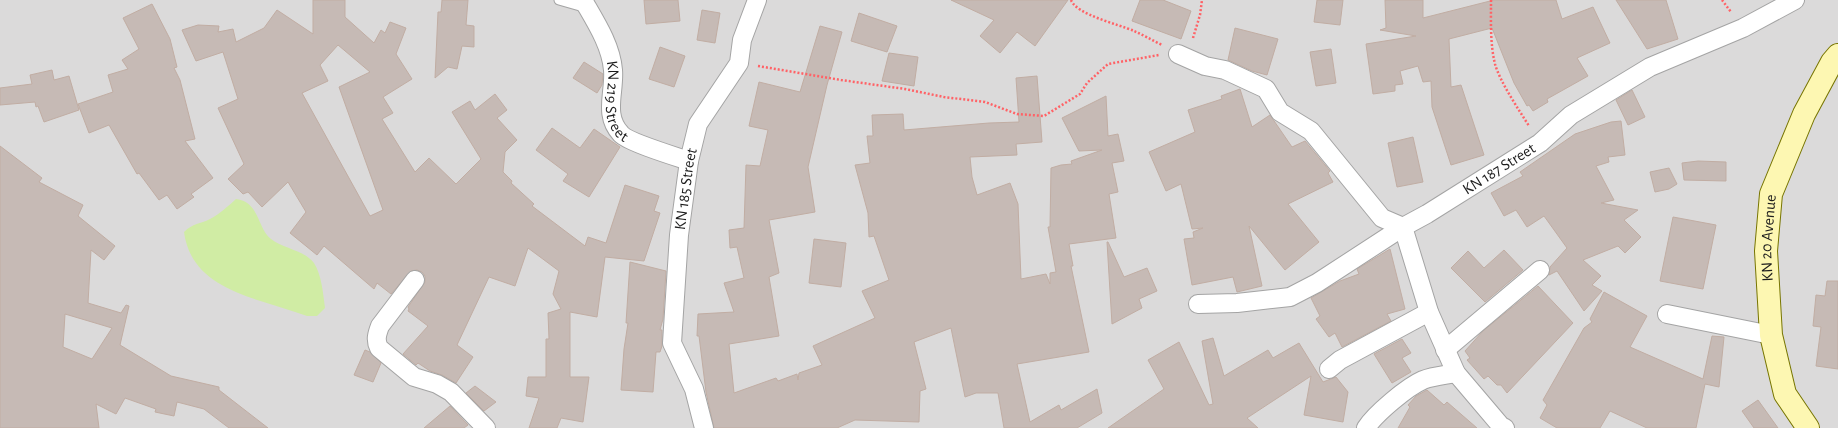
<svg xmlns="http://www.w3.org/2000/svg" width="1838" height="428" font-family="'Alegreya Sans',sans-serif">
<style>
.residential{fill:#dbdada}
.grass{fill:#d0eca4}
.building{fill:#c6bab5;stroke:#c1ada3;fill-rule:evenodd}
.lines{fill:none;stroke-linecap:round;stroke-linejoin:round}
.service-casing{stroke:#a4a4a4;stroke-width:11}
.minor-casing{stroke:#a4a4a4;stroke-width:20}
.secondary-casing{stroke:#777500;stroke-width:24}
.path{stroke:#ff6266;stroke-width:2.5;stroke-dasharray:2 2;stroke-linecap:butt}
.service{stroke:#fff;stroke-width:9}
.minor{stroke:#fff;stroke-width:18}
.secondary{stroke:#fdf7b2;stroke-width:22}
.labels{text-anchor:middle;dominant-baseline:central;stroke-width:3;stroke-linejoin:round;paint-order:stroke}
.street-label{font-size:16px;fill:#1d1d1d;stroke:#fff}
</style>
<rect width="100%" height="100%" fill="#efe9e2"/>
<path class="residential" d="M0,0h1838v428h-1838z"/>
<path class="grass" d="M236,199c24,3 21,29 35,40 13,10 33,11 43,24 8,13 9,31 11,45l-8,8h-10c-47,-18 -115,-24 -123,-84 9,-9 16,-8 26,-13 10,-5 18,-13 26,-20z"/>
<path class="building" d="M313,0h32v17l29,26 7,-13 4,3 5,-11 16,6 -10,26 16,25 -29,18 10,16 -11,6 33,53 14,-14 27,26 25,-25 -29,-47 18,-11 5,9 20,-16 12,16 -10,8 20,22 -12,12 -2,20 9,9 -1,2 23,21 -2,2 53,40 3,-9 18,6 19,-58 34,11 -5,15 6,2 -16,48 -39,-4 -8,60 -27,-5v65h19l-6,45 -22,-4 -4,10h-28l10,-30 -13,-2 2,-19h18v-38h3l-1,-26 13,-4 -8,-15 6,-23 -31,-23 -13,38 -26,-9 -32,68 16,12 -17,26 -14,-8 -12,-4 -12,-8 -2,2 -13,-11 25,-28 -20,-15 1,-2 -1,-2 17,-25v-6l-3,-4 -5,-2 -6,1 -20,23 -14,-11 -3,6 -50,-43 -7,9 -27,-22 16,-21 -18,-30 -26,25 -14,-15 -5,2 -15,-15 16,-15 -26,-56 20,-9 -15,-47 -27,9 -14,-31 16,-5 21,1 -1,6 15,-3 3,13 28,-14 13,-18 36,24zM338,45l32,27 -31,15 44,123 -13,6 -68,-123 26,-12 -8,-16z
M442,0h26l-2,25 8,1v21l-12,-1 -5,23 -9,-2 -13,11 3,-66h3z
M644,0h34l2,21 -34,3z
M951,0h117l-33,46 -18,-14 -17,21 -20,-17 14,-16z
M1140,0h23l28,11 -10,28 -49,-18z
M1317,0h26l-3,25 -26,-3z
M1385,0h38v18l71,-18h62l6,19 31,-12 17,36 -33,15 11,18 -41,23 1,3 -15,9 -4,-6 -2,1 -13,-23 -22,-55 -43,11 2,48 10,-2 23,70 -33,10 -19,-58 -1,-26 -8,1 -5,-16 -18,5 3,13 -8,1v6l-22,3 -7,-50 50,-8 -36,-6 6,-2z
M1616,0h50l12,39 -31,10z
M152,4l18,35 7,28 -3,1 6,12 15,59 -10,2 28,37 -22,16 3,3 -17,12 -10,-14 -8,5 -20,-27 -2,1 -28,-49 -20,8 -11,-29 35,-12 -5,-17 20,-6 -6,-9 17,-11 -16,-31z
M702,10l18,3 -5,30 -18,-3z
M859,13l38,13 -10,26 -36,-11z
M820,26l22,6 -15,53 -19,82 7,45 -46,8 10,53 -10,4 10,59 -50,8 5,49 42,-15 2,3 19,-7 1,6 1,-7 23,-8 -9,-19 62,-28 -13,-27 27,-11 -15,-44 -5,1 -1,-24 -13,-48 15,-2 -3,-27h6l-1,-21 31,-1 1,16 85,-7 30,-1 -3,-44 21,-2 5,66 -26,2 1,11 -47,2 2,20 5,18 33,-12 8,21 3,75 25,-5 4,10v-11l6,-1 -8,-45h2l1,-59 10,-3 11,-1 -1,-3 31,-11 -23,1 -17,-33 44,-22 2,40 10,-2 6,27 -12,2 6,29 -9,2 7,44 -47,6 4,22h-2l18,86 -72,12 13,58 29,-17 2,5 36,-21 5,24 -25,15h-73l-6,-35h-22l-11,4 -14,-69 -37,14 12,47 -6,2 -1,31 -64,-2 -18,8h-123l-8,-36 -7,-56h-2l1,-22 36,-2 -10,-29 20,-5 -7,-31 -7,1 -1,-18 15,-2 2,-63 14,1 8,-36 -19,-4 10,-44 41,10z
M1235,28l43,11 -11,36 -15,-4 -24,-11z
M660,47l25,9 -11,31 -25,-8z
M1331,49l5,34 -20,3 -6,-34z
M889,53l29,4 -4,29 -32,-5z
M584,62l19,12 -1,11 -5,8 -24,-15z
M52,70l2,10 15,-4 10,34 -35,12 -6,-16 -2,1 -1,-5 -35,3v-17l32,-4 -2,-9z
M1240,89l12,38 18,-12 22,32 13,-6 25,30 -2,2 5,9 -45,22 31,38 -34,28 -36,-44 13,60 -25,6 -4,-15 -41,8 -8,-46 10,-1 -1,-6 10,-4 -11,1 -11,-45 -15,7 -17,-39 46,-20 -7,-22 34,-11 -1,-3z
M1632,90l13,27 -17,8 -12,-25z
M1621,121l4,34 -17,2 1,5 -13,4 18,34 -13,3 37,7 -14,10 17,17 -16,16 -7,-7 -35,14 18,16 -9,9 10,6 -18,20 -27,-40 -8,4 1,-8 17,-19 -23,-32 -17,11 -11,-17 -12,6 -13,-23 32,-17 -3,-4 55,-38 36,-12z
M552,128l28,20 14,-19 26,18 -31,50 -26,-16 5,-7 -32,-24z
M1413,137l10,45 -26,5 -9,-44z
M0,146l42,32 -3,4 44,23 -5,11 37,30 -11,14 -13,-10 -3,53 33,10 5,-8 3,1 -9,39 51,31 48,11v3l49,38h-39l-25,-19 -27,-7 -3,14 -19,-4 1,-3 -31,-11 -9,16 -20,-10 3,24h-99zM65,314l47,14 -20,31 -29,-12z
M1698,161l28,1v19l-42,-1 -2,-17z
M1669,168l8,16 -8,5 -14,3 -5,-20z
M1673,217l43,8 -13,64 -43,-8z
M814,239l32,4 -5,44 -32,-4z
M1107,242h1l16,35 23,-9 10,23 -18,8 3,9 -30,16z
M1390,249l15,60 -18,5 4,7 -49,26 -7,-14 -6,4 -13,-18 4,-3 -9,-18 29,-17 19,-7 -2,-5z
M1504,250l19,20 -38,32 -34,-34 17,-17 16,17z
M630,262l36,9 -3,48 -3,11h2v16l-2,6h-4l-3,40 -32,-2 3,-41 4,-26h-2z
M1827,281h11v88l-22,-3 5,-39 -8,-1 3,-31 9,1z
M1538,286l35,37 -66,70 -6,-8h-4l-9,-9 -4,3 -17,-19 3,-2 -5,-7 18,-20z
M1604,292l43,24 -17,31 73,32 9,-43 12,1 -5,50 -14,-3 -9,44h-49l-37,-17 -10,17h-43l-17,-10 7,-13 -4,-5 41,-72 8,-6 -2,-3z
M1213,338l11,38 44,-26 5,8 26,-15 24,39 13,-5 12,15 -5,30 -39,-7 7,-39 -64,42 11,10h-150l56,-39 -16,-29 31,-18 30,63 4,-1 -11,-63z
M1402,339l9,14 -9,5 9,14 -19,11 -18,-29z
M365,350l5,2 11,11 -8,19 -19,-7z
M475,386l21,16 -12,9 -18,-18z
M1427,390l17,15 3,-3 30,26h-79l12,-21 -2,-2 8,-9z
M1758,400l20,28h-24l-12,-17z
M450,406l18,19 -4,3h-40z"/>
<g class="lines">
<defs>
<path id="service" d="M559,0l28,8"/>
<g id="minor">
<path id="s1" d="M583,0c12,21 28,45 30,70 2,22 -10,45 8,64 7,8 56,23 68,27"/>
<path d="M1178,54l27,12 20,4 41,19 14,23 31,19 71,87 21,9"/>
<path d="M415,280l-35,46c-3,8 -5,14 -1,22l35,29 23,7 14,8 35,36"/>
<path d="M1198,304l39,-1 53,-6 27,-14 86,-56"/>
<path d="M1667,314l104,21"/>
<path d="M1445,350l95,-80"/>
<path d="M1329,369l11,-9 89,-48"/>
<path id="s2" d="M704,428l-10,-39 -22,-46 7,-108 10,-74 9,-37 41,-61 3,-23 15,-40"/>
<path d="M1366,428c9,-14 41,-41 57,-48 10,-4 23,-5 33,-7"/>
<path id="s3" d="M1505,428l-4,-2 -45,-53 -27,-61 -26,-85 24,-13 113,-71 31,-28 79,-48 93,-39 52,-28"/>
</g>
<g id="secondary">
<path id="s4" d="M1808,428l-23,-34 -14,-59 -5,-84 5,-57 33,-80 28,-52 6,-7"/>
</g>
</defs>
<use href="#service" class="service-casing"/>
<use href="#minor" class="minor-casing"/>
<use href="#secondary" class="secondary-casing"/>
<path class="path" d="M1071,0c6,15 47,24 63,31 9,4 18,9 28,14
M1491,0c0,21 -1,44 4,64 5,18 24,46 34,62
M1722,0l9,12
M1193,38l7,-23 2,-15
M758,66l83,14 64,9 39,8 41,5 32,12 27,2 36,-22 7,-11 21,-19 51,-9"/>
<use href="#service" class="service"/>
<use href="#minor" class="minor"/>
<use href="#secondary" class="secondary"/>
</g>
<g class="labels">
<g class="street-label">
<text stroke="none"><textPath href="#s1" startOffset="109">KN 219 Street</textPath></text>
<text stroke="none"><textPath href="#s3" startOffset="342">KN 187 Street</textPath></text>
<text stroke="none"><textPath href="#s2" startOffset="246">KN 185 Street</textPath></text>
<text stroke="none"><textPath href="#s4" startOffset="199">KN 20 Avenue</textPath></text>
</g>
</g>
</svg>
